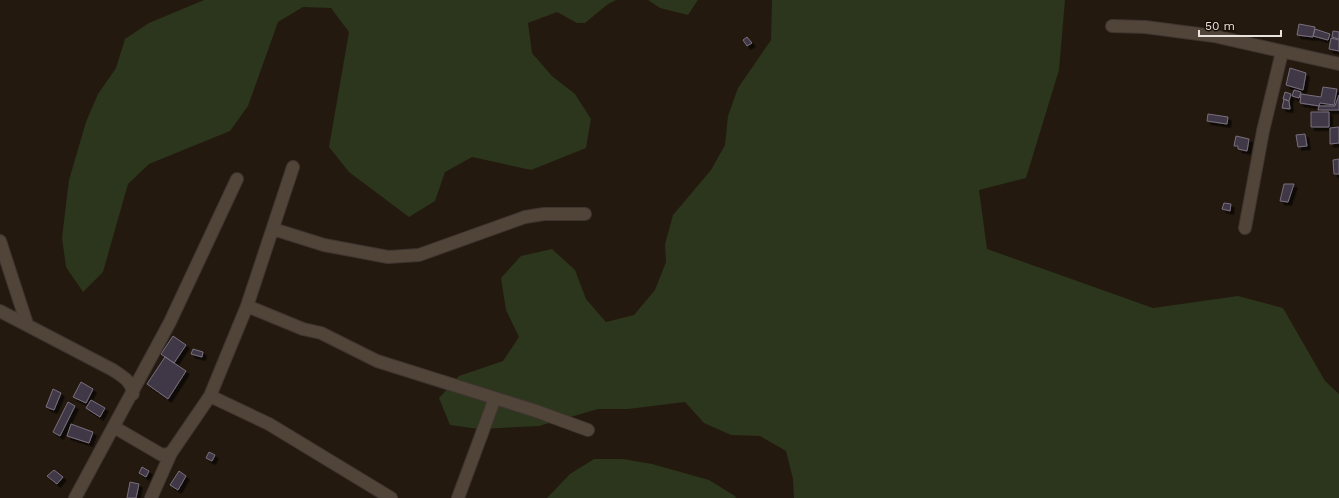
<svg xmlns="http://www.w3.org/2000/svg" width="1339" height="498" font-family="'Work Sans',sans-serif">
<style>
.green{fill:#2b361c}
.building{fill:#403846;stroke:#786f7e;filter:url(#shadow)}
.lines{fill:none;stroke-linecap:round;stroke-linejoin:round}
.street-casing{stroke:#3e3531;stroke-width:14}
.street{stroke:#514439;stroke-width:12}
</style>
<defs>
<filter id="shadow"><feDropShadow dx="3.5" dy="3.5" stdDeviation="0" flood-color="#0009"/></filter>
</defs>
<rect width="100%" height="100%" fill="#24190f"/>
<path class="green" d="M204,0h412l-8,4 -23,19h-8l-20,-11 -29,11 4,30 20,23 23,18 16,25 -5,29 -55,22 -59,-13 -27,15 -10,29 -26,16 -60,-45 -20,-25 20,-115 -18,-24 -28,-1 -25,15 -30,84 -18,25 -81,33 -21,20 -25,88 -20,20 -17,-25 -4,-29 7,-58 17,-58 12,-28 18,-26 9,-29 24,-16z
M648,0h50l-10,15 -28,-7z
M772,0h293l-6,70 -33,108 -47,12 8,59 166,59 85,-12 45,12 42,73 14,13v104h-545l-1,-19 -7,-28 -26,-15 -29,-1 -27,-12 -19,-21 -57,7h-30l-59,17 -60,3 -29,-4 -11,-27 20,-22 44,-15 16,-24 -13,-27 -5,-32 20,-22 31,-7 23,21 11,29 20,23 28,-7 21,-25 11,-28 -1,-18 8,-29 38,-45 14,-25 3,-29 10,-28 33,-48z
M594,459h29l29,5 57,16 26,16 1,2h-189l23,-24z"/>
<path class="building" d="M1299,24l16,3 -2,10 -16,-2z
M1315,29l15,5 -2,6 -15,-4z
M1333,31l6,1v7l-7,-2z
M747,37l5,6 -5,3 -4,-6z
M1331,38l8,2v11l-10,-2z
M1290,68l16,5 -3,17 -17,-5z
M1323,87l14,2 -3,16 -14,-2 -1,3h16l4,-11v15h-21l1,-4 -19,-3 1,-9 20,3z
M1294,90l7,2 -2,6 -7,-2z
M1285,92l6,2 -2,7 -6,-2z
M1284,99l5,2 1,8 -8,-1z
M1311,112h18v15h-18z
M1208,114l20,3 -1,7 -20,-3z
M1339,127v16l-9,1v-16z
M1305,134l2,12 -9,1 -2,-12z
M1236,136l13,3 -2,12 -9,-2v-3h-4z
M1339,159v15h-5l-1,-14z
M1284,184h10l-6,18 -8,-1z
M1224,203l7,1 -1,7 -8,-2z
M173,336l13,9 -12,18 -13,-9z
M193,349l10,3 -1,5 -11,-3z
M165,357l21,14 -18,28 -21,-15z
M81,382l12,7 -7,14 -13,-6z
M53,389l8,4 -7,17 -8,-3z
M91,400l14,8 -5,9 -14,-9z
M68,402l7,4 -15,30 -7,-4z
M71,424l22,8 -4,11 -22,-7z
M209,452l6,3 -3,6 -6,-3z
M142,467l7,4 -3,6 -7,-4z
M54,470l9,7 -6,7 -10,-8z
M179,471l7,5 -8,14 -8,-5z
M130,482l9,2 -3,14h-9z"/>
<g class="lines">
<defs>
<path id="street" d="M1112,26l33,1 69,9 125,28
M1245,228l18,-97 19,-79
M273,229l51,16 64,12 31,-2 106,-38 19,-3h41
M0,241l27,83
M247,306l56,23 18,4 56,28 159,50 52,19
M0,311l113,59c10,7 19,11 20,24
M210,396l59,28 122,74
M114,427l48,28 9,-2
M75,498l95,-176 67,-143
M151,498l20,-45 39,-57 37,-90 46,-139
M458,498l37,-100"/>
</defs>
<use href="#street" class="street-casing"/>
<use href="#street" class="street"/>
</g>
<path d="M1199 30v6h82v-6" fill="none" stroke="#eae2dc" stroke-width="2"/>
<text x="1205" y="30" font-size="12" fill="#eae2dc" stroke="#1b1007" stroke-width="3" paint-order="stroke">50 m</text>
</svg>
